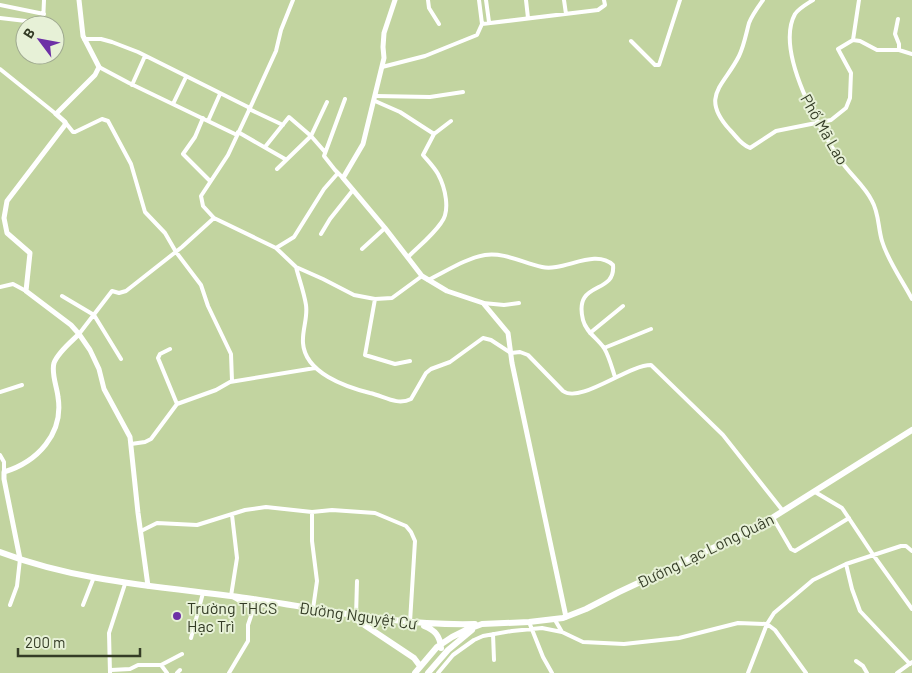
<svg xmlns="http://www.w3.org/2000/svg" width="912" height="673" font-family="Barlow,sans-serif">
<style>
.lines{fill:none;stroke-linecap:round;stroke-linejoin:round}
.minor{stroke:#fff;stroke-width:4}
.tertiary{stroke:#fff;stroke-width:5}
.trunk{stroke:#fff;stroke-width:6}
.poi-dot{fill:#6d30a6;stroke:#e7f1d7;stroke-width:2}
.labels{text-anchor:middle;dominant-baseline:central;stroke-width:4;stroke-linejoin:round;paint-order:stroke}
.street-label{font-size:16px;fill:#343c26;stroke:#e7f1d7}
.poi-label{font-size:16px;fill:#343c26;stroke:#e7f1d7;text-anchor:start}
</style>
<rect width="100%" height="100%" fill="#c2d4a0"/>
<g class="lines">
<path class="minor" d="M293,0l-12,30 -5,21 -26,57 -22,47 -27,41 2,10 11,12 62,30 20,19 27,12 31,16 21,4 17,-1 30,-22
M428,0l1,8 10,16
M486,0l3,22
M526,0l2,18
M564,0l2,14
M763,0c-5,7 -11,15 -14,23 -3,11 -5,23 -10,33 -15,30 -40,40 -9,74 7,7 10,14 20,18l26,-17 55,-11 15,-12 4,-10 1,-25 -13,-24 15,-9 7,1 17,9h22l13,4
M813,0c-6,4 -14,8 -18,14 -21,38 27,120 49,151 9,12 22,23 28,36 7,12 6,27 10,40 6,20 20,39 30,58
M0,5l44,9
M0,18l43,5 1,-23
M898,19l-3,15 4,10v6
M482,24l116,-14 7,-5 -1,-5
M84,39h17l11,3 26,10 112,56
M853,40l6,-40
M631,41l24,24h4l21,-65
M99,67l30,16 108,52
M382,67l43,-11 52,-21 5,-11 -3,-24
M0,69l56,45
M132,85l13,-29
M376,96l54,1 33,-5
M375,101l25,11 34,22
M173,104l13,-27
M249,109l34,16
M203,118l-8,19 -12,17 27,27
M208,121l12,-27
M65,122l8,10h2l27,-13 6,2 23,43 14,48 20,21 11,19 25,33 7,21 23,48 1,27
M238,132l47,27
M265,147l24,-30 22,19 14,16
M277,169l34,-33 16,-34
M343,178l-8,-8 -11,-14 21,-57
M321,234l9,-15 23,-29
M276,248l18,-11 30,-48 14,-16
M362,249l23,-21
M408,257c11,-11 24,-21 33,-34 10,-12 4,-36 -3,-49 -4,-7 -10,-13 -15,-19l11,-21 17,-13
M296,267c3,12 8,25 10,38 2,13 -4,25 -3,38 2,30 43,44 67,50 14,3 27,13 41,6l15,-26 5,-4 19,-7 33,-24 8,2 20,13 9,-1 8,3 35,36c17,13 65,-26 88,-26l72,70 60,76
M428,280c17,-8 38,-22 57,-25 19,-3 38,8 57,12 21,5 53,-19 71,-2 3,31 -40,14 -30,55 3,12 14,18 21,28 5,8 8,20 11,29
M0,287l13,-3 13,7
M62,296l32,19
M375,299l-10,56 30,9 15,-3
M483,303l21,2 15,-2
M94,315l27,44
M590,333l33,-27
M79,334l33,-43 7,2 7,-2 56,-44 32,-29
M604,348l47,-19
M170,349l-10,5 -2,4 19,46
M0,392l22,-7
M131,444l14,-2 6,-3 26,-35 39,-14 14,-8 85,-14
M0,455l4,7v10
M815,492l27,16 32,48 38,53
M312,512v29l5,40 -4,28
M773,518l18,31 4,2 54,-33
M141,531l16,-8 40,2 48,-15 21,-3 46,5 20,-2 43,3 31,13 5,6 4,9 -5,81
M846,564l6,25 8,22 50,53
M10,605l7,-19 3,-27
M83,605l11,-28
M254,607l17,-3
M356,617l1,-36
M555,620l7,12
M529,622l14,35 9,16
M493,634l1,26
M191,638l12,-45
M856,661l7,5 4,7
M161,665l21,-11
M111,670l19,-1 8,-4h23l6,8
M110,673l-1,-40 16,-49
M177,673l3,-3
M229,673l19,-32v-16l6,-18 -8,-2 -15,-9 6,-38 -5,-43
M438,673l15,-18 21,-15 9,-4 29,-5 30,-3 20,4 21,10 41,2 55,-6 59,-15 29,1 7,-11 39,-33 33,-16 55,-18h5l6,5
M748,673l19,-49 8,6 31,43
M897,673l15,-11"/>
<path class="tertiary" d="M79,0l4,36 16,31 -4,8 -39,39 9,8v3l-58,76 -3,17 3,15 23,20 -4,38 45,34 8,9 11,16 9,19 5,20 26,48 8,76 10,73
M395,0l-11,33 -1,14 1,11 -21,86 -20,34 42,50 37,48 25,15 36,12 25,30 4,30 54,254
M20,559l-16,-80v-7c33,-10 60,-38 54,-75 -1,-10 -7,-24 -4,-34 4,-11 17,-21 25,-29"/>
<path class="trunk" d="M0,552c81,31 168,35 253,47 74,11 147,27 222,25
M351,616l63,42 6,8
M424,626c11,4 16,10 17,22
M415,673l22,-26 15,-10 14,-7 16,-6 47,-2 34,-4 23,-9 33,-17 113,-53 32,-16 148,-93
M428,673l20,-23 24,-20"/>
</g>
<circle class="poi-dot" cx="177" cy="616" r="5"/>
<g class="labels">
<g class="street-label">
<text transform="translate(825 129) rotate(60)">Phố Mã Lao</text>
<text transform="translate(705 550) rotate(-26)">Đường Lạc Long Quân</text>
<text transform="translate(358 615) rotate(8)">Đường Nguyệt Cư</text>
</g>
<g class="poi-label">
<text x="187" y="607">Trường THCS<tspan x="187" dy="18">Hạc Trì</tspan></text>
</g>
</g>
<g transform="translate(40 40) rotate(302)"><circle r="24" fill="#e7f1d7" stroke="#9fa990"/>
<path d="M0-4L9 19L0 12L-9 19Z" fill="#6d30a6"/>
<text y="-8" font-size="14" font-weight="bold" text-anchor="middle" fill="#343c26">B</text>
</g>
<path d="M18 648v8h122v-8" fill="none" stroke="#343c26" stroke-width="2.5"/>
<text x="25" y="648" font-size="15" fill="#343c26" stroke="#e7f1d7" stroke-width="4" paint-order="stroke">200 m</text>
</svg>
